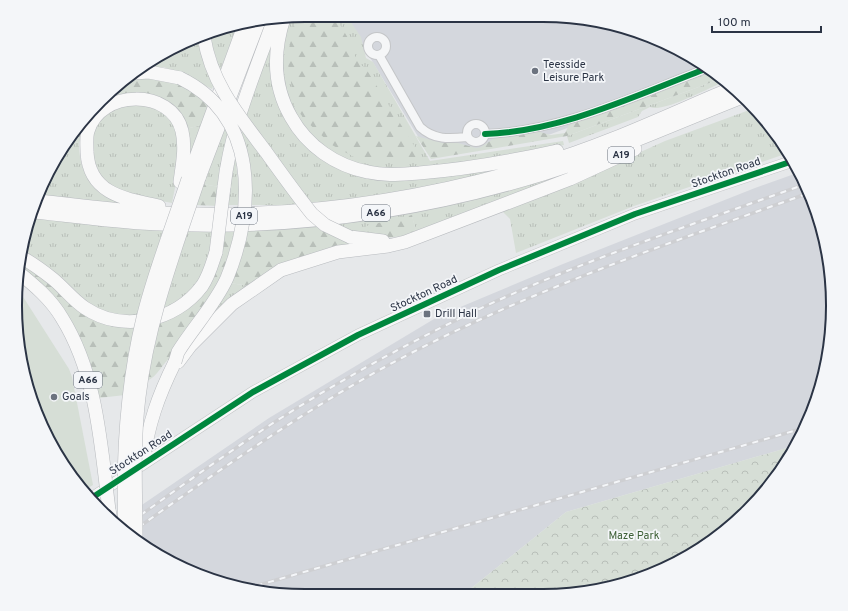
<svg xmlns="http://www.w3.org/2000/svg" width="848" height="611" font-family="Overpass,sans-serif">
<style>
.built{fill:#d4d7dd}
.grass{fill:url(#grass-tufts)}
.forest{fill:url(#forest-firs)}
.park{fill:url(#park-crowns)}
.pitch{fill:#d6ded6}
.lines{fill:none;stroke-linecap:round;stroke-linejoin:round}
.minor-casing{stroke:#c4c6c8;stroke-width:10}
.secondary-casing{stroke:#c4c6c8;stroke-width:12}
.trunk-casing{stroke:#b8bbbf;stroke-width:14}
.minor{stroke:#f5f6f7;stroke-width:8}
.secondary{stroke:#f8f8f8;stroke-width:11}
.trunk{stroke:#f8f8f8;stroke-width:13}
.rail-casing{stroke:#cecfd2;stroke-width:3.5}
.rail{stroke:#f4f6f9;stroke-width:2;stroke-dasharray:6;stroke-linecap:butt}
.trunk-bridge-casing{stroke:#b8bbbf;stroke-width:14;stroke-linecap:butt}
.trunk-bridge{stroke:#f8f8f8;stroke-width:13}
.cycleway-casing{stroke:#f4f6f9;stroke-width:8}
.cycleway{stroke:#00873e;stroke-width:6}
.poi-dot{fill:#6c737f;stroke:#f4f6f9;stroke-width:1.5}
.labels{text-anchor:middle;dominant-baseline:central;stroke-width:3.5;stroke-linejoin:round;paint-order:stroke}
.shield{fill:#f4f6f9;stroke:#676e7b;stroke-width:1}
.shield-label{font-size:10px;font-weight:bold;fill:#2b3445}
.poi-label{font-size:11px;fill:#2b3445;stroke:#f4f6f9;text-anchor:start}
.street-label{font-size:11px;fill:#2b3445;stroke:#f4f6f9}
.park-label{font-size:11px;fill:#3f6138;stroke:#f4f6f9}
.rim{fill:none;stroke:#2b3445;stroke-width:2}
</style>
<defs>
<pattern id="grass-tufts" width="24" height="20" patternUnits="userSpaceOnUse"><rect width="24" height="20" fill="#d6ded6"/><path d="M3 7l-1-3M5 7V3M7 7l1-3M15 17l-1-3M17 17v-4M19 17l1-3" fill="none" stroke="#b8bfb9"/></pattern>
<pattern id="forest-firs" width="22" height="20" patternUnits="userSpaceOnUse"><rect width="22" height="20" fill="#d6ded6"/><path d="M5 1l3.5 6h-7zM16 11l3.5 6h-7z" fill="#b8bfb9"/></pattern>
<pattern id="park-crowns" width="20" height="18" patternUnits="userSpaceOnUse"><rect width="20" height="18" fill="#d6ded6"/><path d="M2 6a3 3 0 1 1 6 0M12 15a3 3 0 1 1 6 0" fill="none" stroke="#b8bfb9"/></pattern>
</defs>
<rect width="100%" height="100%" fill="#e6e8ea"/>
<path class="built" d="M344,15h199l74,10 87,39 11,10 -164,60 -55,12 -57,8 -17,-11z
M800,172l23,58 9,56 -1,57 -13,56 -21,46 -231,67 -102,82 -178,1 -56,-9 -70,-29 -46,-33 155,-106 170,-102 124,-52 192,-76z"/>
<path class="grass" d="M306,15h40l15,22 5,21 7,4 57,99 133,-20 1,4c-51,10 -101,21 -153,23 -18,0 -36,1 -54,-4 -22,-6 -40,-20 -54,-37 -27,-33 -25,-71 -16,-110z
M238,24l-18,47 -11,-36 21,-10z
M275,30l9,84 66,57 172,-6 -109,27 -105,12 -62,-90z
M201,38l14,43 -3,8 -31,-16 -18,-6 -24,2 5,-5z
M720,79l3,3c-14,6 -60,31 -73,25l-8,4 -4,6 -69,26 -2,-7z
M128,103c7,1 15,0 21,3 15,5 29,20 31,36 2,16 -5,45 -8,61l-46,-9 -16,-7 -13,-13 -6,-26 4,-25 8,-8z
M752,109l21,19 15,25 -154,53 -118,47 -6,-34 -8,-8 103,-43 60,-27z
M242,124l56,81h-46l-1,-21 -12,-55z
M201,125l-11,29h-1l-3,-25z
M225,125l5,14 -11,48 -16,-3z
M69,141l10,2c0,33 17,56 49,61l-89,-6 6,-21z
M235,155l6,50h-13z
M565,171l1,3 -150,58 -4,-16 -50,21 -31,-13z
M33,216l130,14 -26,88 -43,-9 -72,-56z
M187,230l26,1c-4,25 -8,50 -28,67 -7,6 -16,10 -24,15z
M229,283l22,3 -37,31h-7z"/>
<path class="forest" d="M306,15h28l17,28 5,16 12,13 55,88 -49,1 -20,-4 -22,-12 -26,-24 -11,-14 -8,-49 9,-42z
M712,72l8,7 -153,57 -136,23 -15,-23 27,7h15l18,5 5,-1 12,-8 43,-8 15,4 14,-2 4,-8z
M136,79h20l31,7 22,16 -8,23 -15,4 -43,-34 -59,31 -5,17 -10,-2c17,-25 38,-54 67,-62z
M203,184l16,3 -1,19 -22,-1z
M412,215l4,17c-18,7 -34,6 -54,5l4,-11z
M320,226l33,17v5l-102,38 -22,-3 18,-52z
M224,232h12l-13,42 -52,83c-9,7 -13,19 -24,24l12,-57 19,-9 22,-19z
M21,263l92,63 23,2 -11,67 -26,3 -10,-34 -71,-97z"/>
<path class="park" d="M797,445l-36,52 -41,39 -66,38 -73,19 -117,1 102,-82z"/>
<path class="pitch" d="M20,292l49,77 3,8 21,108 -10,6 -8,-8 -38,-67 -20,-73v-49z"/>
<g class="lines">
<defs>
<path id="minor" d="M368 46a9 9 0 1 1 18 0a9 9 0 1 1-18 0Z
M379,55l41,72c14,13 29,12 47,10
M467 133a9 9 0 1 1 18 0a9 9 0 1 1-18 0Z
M485,134c79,-3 151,-39 223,-66"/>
<path id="secondary" d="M90,499l163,-107 105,-57 141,-65 136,-56 158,-53"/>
<path id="trunk" d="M284,18c-11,34 -11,68 7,99 16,29 45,49 77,55 17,4 34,2 51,1 47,-4 93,-12 138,-22
M134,73l15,-1 31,6
M199,178l60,-157
M188,179l57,-156
M224,187c6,-58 31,-114 50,-168
M38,201c41,4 83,10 124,12 128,6 257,-12 379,-49 65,-19 127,-49 189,-75
M159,206c-34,-7 -70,-12 -72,-54 0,-7 -1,-15 1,-21 12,-42 84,-43 94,0 4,17 0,35 -2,51
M34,212c43,4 85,11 127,12 130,6 258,-12 382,-50 67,-21 131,-50 197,-76
M350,237l33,4
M21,257c11,6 22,14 32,22 11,9 20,21 32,29 37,25 90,14 117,-22 7,-10 10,-22 14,-34
M143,462c5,-37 15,-66 32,-100h3l12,-16 42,-42 49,-34 57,-18 50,-6 17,-4 165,-63 65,-30
M109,510l2,10"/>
</defs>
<use href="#minor" class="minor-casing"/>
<use href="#secondary" class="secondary-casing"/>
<use href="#trunk" class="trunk-casing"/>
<use href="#minor" class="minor"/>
<use href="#secondary" class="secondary"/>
<use href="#trunk" class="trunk"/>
<defs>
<path id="rail" d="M121,529c48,-34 96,-69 146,-102 66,-43 135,-81 206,-115 107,-51 221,-88 333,-128
M129,534c82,-58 165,-117 254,-166 135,-74 281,-123 426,-175
M245,589l559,-161"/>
</defs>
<use href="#rail" class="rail-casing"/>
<use href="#rail" class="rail"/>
<defs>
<path id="trunk-bridge" d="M204,37c7,46 35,79 62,115 15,21 30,42 46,62l13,11 25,12
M216,252l8,-65
M18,272c16,13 33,27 44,46 35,56 39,128 47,192
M175,362l3,-10c15,-24 38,-49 49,-74 29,-71 31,-162 -47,-200
M125,532c-3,-72 1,-144 18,-214 11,-46 30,-93 45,-139
M136,540c0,-48 -3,-95 3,-143 9,-76 36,-147 60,-219"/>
</defs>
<use href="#trunk-bridge" class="trunk-bridge-casing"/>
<use href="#trunk-bridge" class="trunk-bridge"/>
<defs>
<path id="cycleway" d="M485,134c79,-3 151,-39 223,-66
M90,499l163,-107 105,-57 141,-65 136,-56 158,-53"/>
</defs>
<use href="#cycleway" class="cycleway-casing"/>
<use href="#cycleway" class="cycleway"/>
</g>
<g class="poi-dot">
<circle cx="535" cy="71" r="4"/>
<rect x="423" y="310" width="8" height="8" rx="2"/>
<circle cx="54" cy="397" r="4"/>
</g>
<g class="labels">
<g class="shield">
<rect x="608" y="147" width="26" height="16" rx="3"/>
<rect x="362" y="205" width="28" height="16" rx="3"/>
<rect x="231" y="208" width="26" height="16" rx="3"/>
<rect x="74" y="372" width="28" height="16" rx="3"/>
</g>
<g class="shield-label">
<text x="621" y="155">A19</text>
<text x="376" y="213">A66</text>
<text x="244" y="216">A19</text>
<text x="88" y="380">A66</text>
</g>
<g class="poi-label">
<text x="543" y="65">Teesside<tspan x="543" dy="13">Leisure Park</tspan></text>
<text x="435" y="314">Drill Hall</text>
<text x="62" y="397">Goals</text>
</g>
<g class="street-label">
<text transform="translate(726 173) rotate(-19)">Stockton Road</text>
<text transform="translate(424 294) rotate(-25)">Stockton Road</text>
<text transform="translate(141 453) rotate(-33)">Stockton Road</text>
</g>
<g class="park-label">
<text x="634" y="536">Maze Park</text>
</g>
</g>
<path d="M0 0H848V611H0ZM305 22H543A283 283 0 0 1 826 305V306A283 283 0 0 1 543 589H305A283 283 0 0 1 22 306V305A283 283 0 0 1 305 22Z" fill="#f4f6f9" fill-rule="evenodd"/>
<path class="rim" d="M305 22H543A283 283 0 0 1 826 305V306A283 283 0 0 1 543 589H305A283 283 0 0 1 22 306V305A283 283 0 0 1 305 22Z"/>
<path d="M712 26v6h109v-6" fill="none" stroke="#2b3445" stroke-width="2"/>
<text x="718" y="26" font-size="12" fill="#2b3445" stroke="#f4f6f9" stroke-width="3" paint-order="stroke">100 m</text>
</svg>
